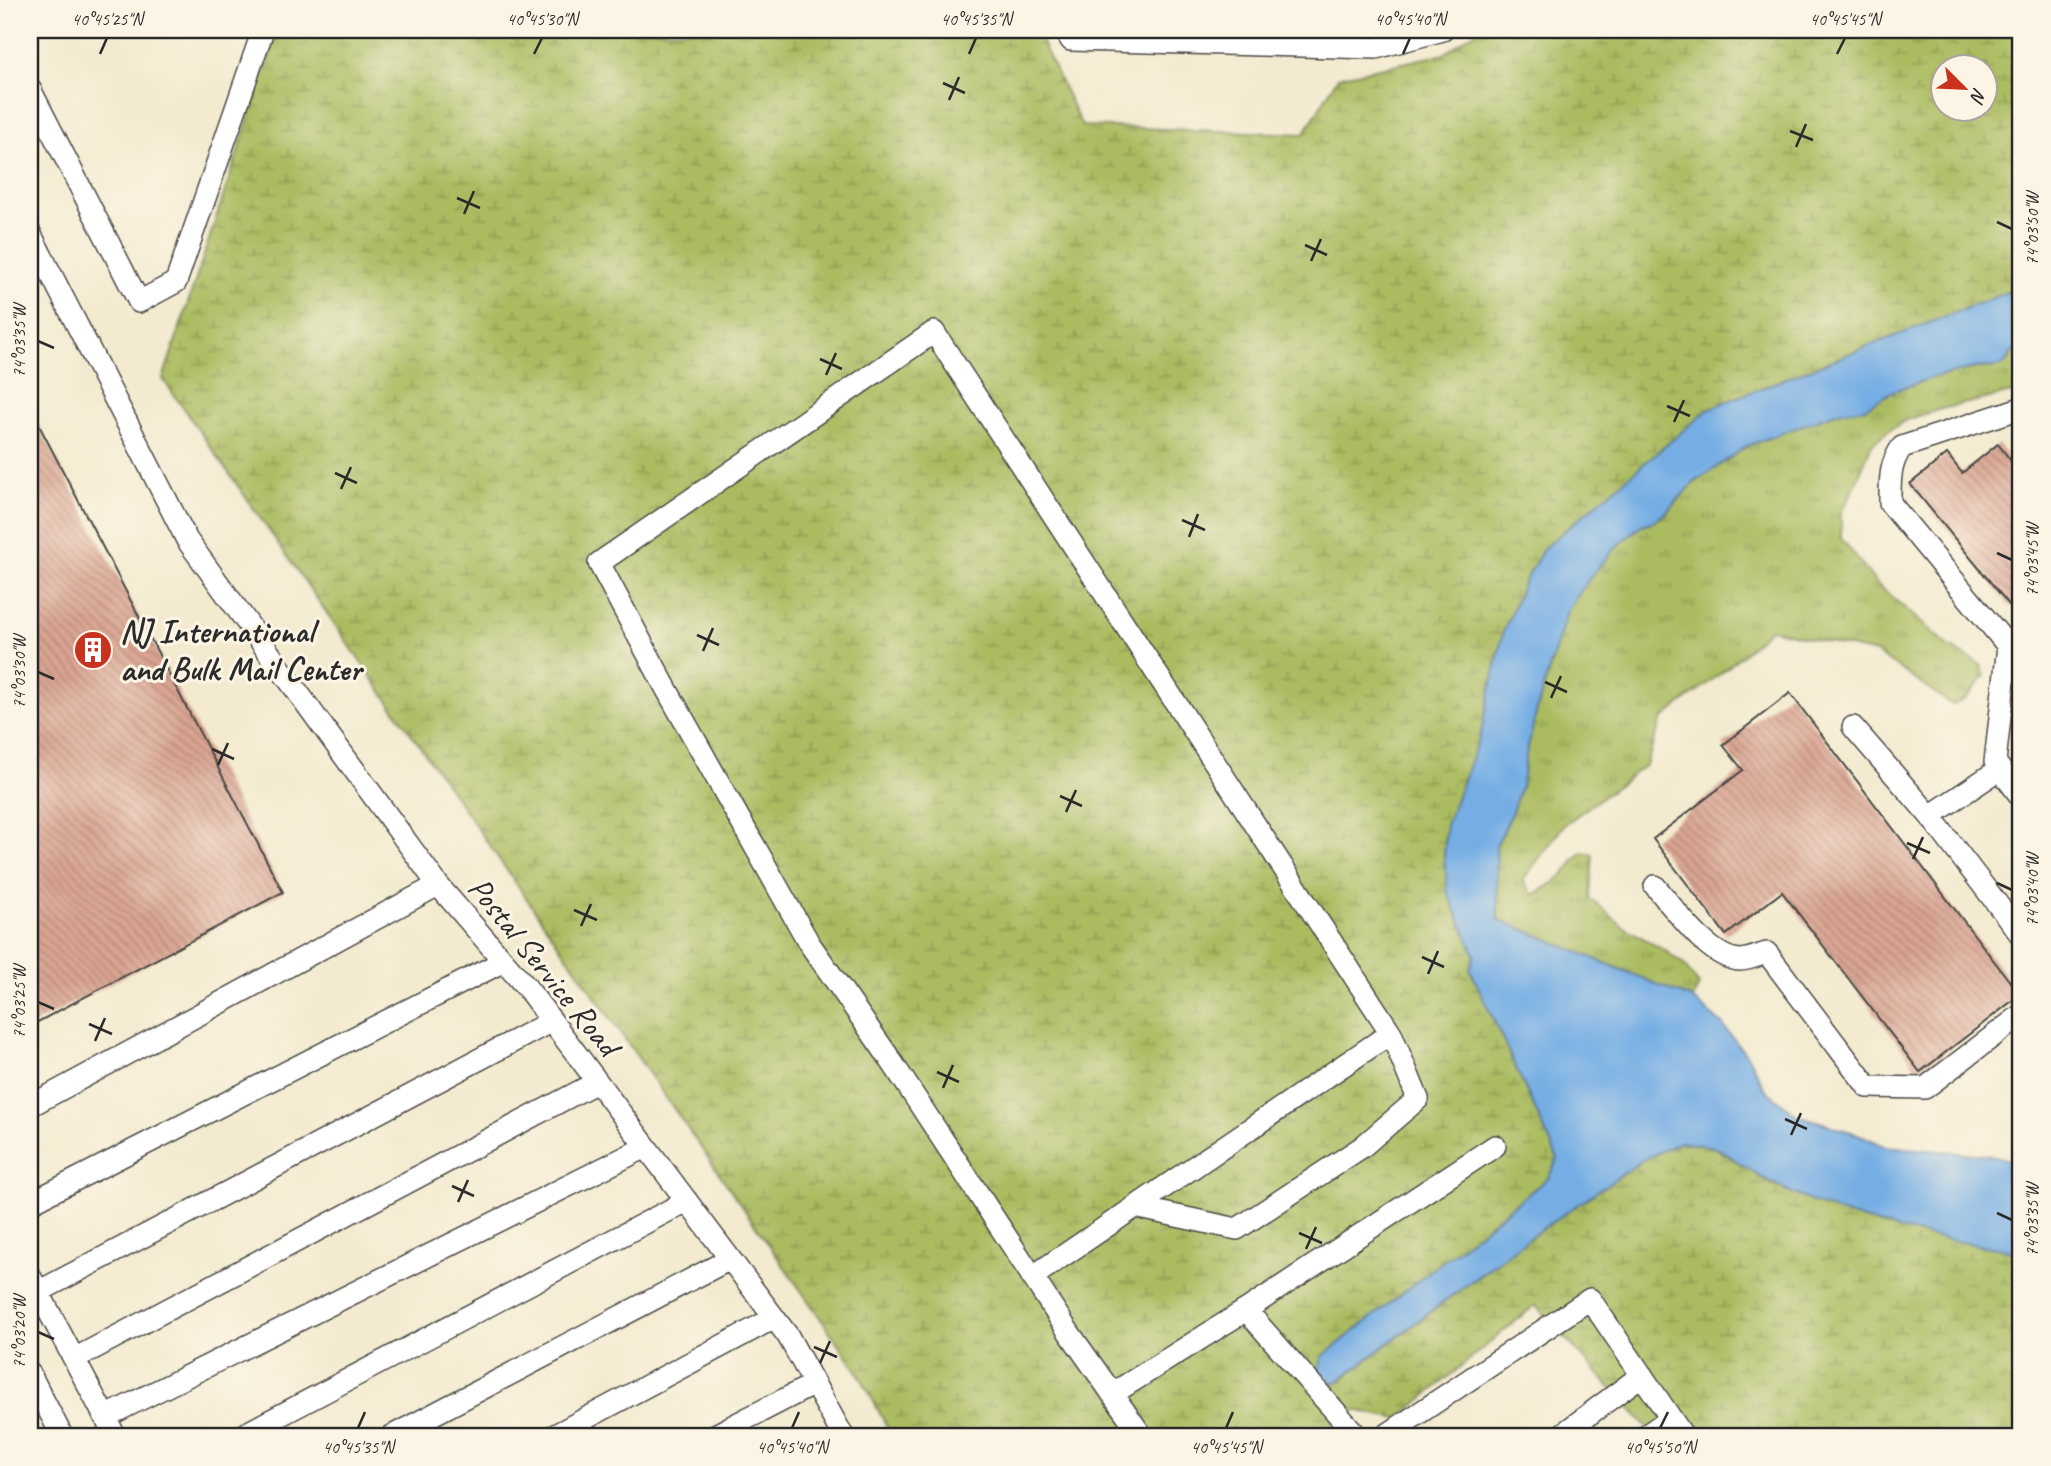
<svg xmlns="http://www.w3.org/2000/svg" width="2051" height="1466" font-family="Caveat,sans-serif">
<style>
.grass{fill:url(#grass-tufts);stroke:#6b7446;stroke-width:2}
.wetland{fill:url(#wetland-marsh);stroke:#6b7446;stroke-width:2;fill-rule:evenodd}
.water{fill:#75ade4;stroke:#506c88;stroke-width:2}
.building{fill:url(#building-back-hatch)}
.lines{fill:none;stroke-linecap:round;stroke-linejoin:round}
.minor-casing{stroke:#494844;stroke-width:24}
.minor{stroke:#fff;stroke-width:21}
.ticks{fill:none;stroke:#2b2b2b;stroke-width:2.5}
.labels{text-anchor:middle;dominant-baseline:central;stroke-width:6;stroke-linejoin:round;paint-order:stroke}
.poi-label{font-size:33px;font-weight:bold;fill:#2b2b2b;stroke:#fcf5e5;text-anchor:start}
.street-label{font-size:33px;fill:#2b2b2b;stroke:#fcf5e5}
.neatline{fill:none;stroke:#2b2b2b;stroke-width:2.5}
.ticks-label{font-size:18px;text-anchor:middle;fill:#2b2b2b}
</style>
<defs>
<pattern id="grass-tufts" width="24" height="20" patternUnits="userSpaceOnUse" patternTransform="scale(1.75)"><rect width="24" height="20" fill="#abbc60"/><path d="M3 7l-1-3M5 7V3M7 7l1-3M15 17l-1-3M17 17v-4M19 17l1-3" fill="none" stroke="#8b994f"/></pattern>
<pattern id="wetland-marsh" width="20" height="14" patternUnits="userSpaceOnUse" patternTransform="scale(1.75)"><rect width="20" height="14" fill="#abbc60"/><path d="M1 5h8M5 5V1M11 12h8M15 12V8" fill="none" stroke="#8b994f"/></pattern>
<pattern id="building-back-hatch" width="6" height="6" patternUnits="userSpaceOnUse" patternTransform="scale(1.75)"><rect width="6" height="6" fill="#daa492"/><path d="M-1 5l2 2M0 0l6 6M5-1l2 2" fill="none" stroke="#b18677"/></pattern>
</defs>
<rect width="100%" height="100%" fill="#fcf5e5"/>
<filter id="ink" filterUnits="userSpaceOnUse"><feTurbulence type="fractalNoise" baseFrequency=".0143" numOctaves="2"/><feDisplacementMap in="SourceGraphic" scale="14" xChannelSelector="R" yChannelSelector="G"/><feConvolveMatrix kernelMatrix="1 2 1 2 8 2 1 2 1" color-interpolation-filters="sRGB"/></filter>
<filter id="wash" filterUnits="userSpaceOnUse"><feTurbulence type="fractalNoise" baseFrequency=".00686" numOctaves="4" result="noise"/><feDisplacementMap in="SourceGraphic" scale="28" xChannelSelector="R" yChannelSelector="G"/><feGaussianBlur stdDeviation="1.57" result="paint"/><feColorMatrix in="noise" values="0 0 0 0 0 0 0 0 0 0 0 0 0 0 0 0 0 1.4 0 .05"/><feComposite in="paint" operator="in"/></filter>
<g filter="url(#wash)">
<rect width="100%" height="100%" fill="#f3eacf"/>
<path class="grass" d="M2021,346v45l-80,18 -35,11 -18,11 -16,13 -19,46 -12,22v26l35,45 72,63 33,19 4,11 -20,23 -12,6 -77,-52 -106,-24 -44,40 -64,50 -16,46 -82,60 -41,55 10,15c12,-6 26,-14 35,-25 6,-9 5,-11 15,-18l10,2 -3,44 34,29 40,23 18,13 17,22 -6,14 -195,-80 -2,-73 14,-29 12,-34 4,-28 13,-53 28,-91 27,-39 27,-30 21,-17 13,-4 9,-6 30,-32 53,-37 94,-35 24,-3 28,-17 39,-13 43,-10 23,-1 11,-9 3,-6z"/>
<path class="wetland" d="M278,30h758l46,96 222,8 34,-57 106,-23 33,-24h544v257l-311,121 -166,140 -22,38 -19,47 -55,260 27,62 -5,14 88,190 -10,19 -225,178 -5,16 17,12 195,-146 114,-79 36,-17 34,5 60,39 109,40 138,26v184h-366l-120,-131 -137,114 -53,-11 -23,28h-430l-34,-64 -695,-993zM1942,66h42v42h-42z"/>
<path class="water" d="M2021,287v59l-9,6 -8,13 -6,2 -23,1 -43,10 -39,13 -28,17 -24,3 -94,35 -53,37 -30,31 -9,7 -13,4 -21,17 -27,30 -27,39 -28,91 -13,53 -4,28 -12,34 -14,29 2,73 195,80 28,24 28,35 16,31 30,25 68,22 21,10 111,10 26,7v89c-105,-17 -212,-34 -298,-101l-9,-4 -34,-5 -36,17 -115,79 -195,146 -16,-12 5,-16 225,-178 10,-19 -88,-190 5,-14 -27,-62 -4,-36 2,-32 35,-92 22,-100 19,-47 22,-38 166,-140z"/>
<g id="blocks">
<path class="building" d="M30,408l253,484 -253,134z
M1998,444l14,18 9,-7v142l-11,9 -100,-122 37,-30 15,19z
M1790,693l230,302 -100,77 -138,-180 -56,43 -73,-96 90,-69 -20,-25z"/>
</g>
</g>
<g filter="url(#ink)">
<use href="#blocks" fill-opacity="0" stroke="#494844" stroke-width="2"/>
<g class="lines">
<defs>
<path id="minor" d="M1065,30l6,10 305,8 67,-18
M30,89l109,213 37,-20 87,-252
M30,233l157,307 251,345 89,103 261,348 55,100
M2021,408l-119,39c-13,17 -12,36 -12,56l118,143 -13,116 26,35
M1853,727l77,89
M2000,769l-70,47 91,119
M1655,886c19,22 54,73 85,74 8,0 19,-5 27,-7l101,134 57,1 96,-73
M30,1106l408,-221
M30,1203l474,-242
M1135,1207l102,22 125,-82 56,-48 -27,-66
M30,1276l85,160
M1032,1277l359,-244 -457,-701 -335,231 68,127 142,253 79,113 180,275 74,105
M38,1292l514,-271
M1246,1310l111,126
M74,1359l523,-277
M30,1374l32,62
M1112,1394l134,-84 249,-164
M105,1417l541,-270
M241,1436l446,-235
M392,1436l338,-177
M553,1436l221,-118
M713,1436l101,-52
M1385,1436l205,-137 93,137
M1560,1436l82,-61
M1645,1436l26,-18"/>
</defs>
<use href="#minor" class="minor-casing"/>
<use href="#minor" class="minor"/>
</g>
</g>
<path class="ticks" d="M100,54l7,-16M534,54l8,-16M969,54l7,-16M1403,54l7,-16M1837,54l8,-16M943,83l22,10M949,100l10,-23M1790,131l23,9M1796,147l10,-23M457,198l23,10M464,214l10,-23M1997,222l15,7M1305,245l22,10M1311,261l10,-22M38,341l16,7M820,359l22,10M826,375l10,-22M1667,406l23,10M1674,422l10,-22M335,473l22,10M341,489l10,-22M1182,520l23,10M1189,537l9,-23M1997,553l15,7M697,635l22,10M703,651l10,-23M38,672l16,7M1545,682l22,10M1551,698l10,-22M212,749l22,10M218,765l10,-22M1060,796l22,10M1066,812l10,-22M1907,843l23,10M1913,859l10,-22M1997,883l15,7M574,910l23,10M581,926l10,-22M1422,957l22,10M1428,974l10,-23M38,1002l16,7M89,1024l23,10M95,1041l10,-23M937,1072l22,10M943,1088l10,-23M1785,1119l22,10M1791,1135l10,-22M452,1186l22,10M458,1202l10,-22M1997,1213l15,7M1299,1233l23,10M1306,1249l10,-22M38,1332l16,7M814,1347l23,10M820,1363l10,-22M358,1428l7,-16M792,1428l7,-16M1226,1428l7,-16M1660,1428l8,-16"/>
<defs>
<symbol id="building-disc" viewBox="-11 -11 22 22"><circle r="9.5" fill="#c8321e" stroke="#fcf5e5"/><path d="M-4-6H4V6H1V3H-1V6H-4ZM-2.5-4.3h1.7v1.8h-1.7ZM.8-4.3h1.7v1.8H.8ZM-2.5-1h1.7V.8h-1.7ZM.8-1h1.7V.8H.8Z" fill="#fff"/></symbol>
</defs>
<g fill-rule="evenodd">
<use href="#building-disc" x="71" y="628" width="44" height="44"/>
</g>
<g class="labels">
<g class="poi-label">
<text x="120" y="631">NJ International<tspan x="120" dy="38">and Bulk Mail Center</tspan></text>
</g>
<g class="street-label">
<text transform="translate(544 966) rotate(51)">Postal Service Road</text>
</g>
</g>
<rect width="2051" height="1466" fill="none" stroke="#fcf5e5" stroke-width="77"/>
<g transform="translate(1964 88) rotate(114)"><circle r="33" fill="#fcf5e5" stroke="#a8a49b" stroke-width="2"/>
<path d="M0-5L12 26L0 18L-12 26Z" fill="#c8321e"/>
<text y="-10" font-size="19" font-weight="bold" text-anchor="middle" fill="#2b2b2b">N</text>
</g>
<rect x="38" y="38" width="1974" height="1390" class="neatline"/>
<g class="ticks-label">
<text x="107" y="25">40°45'25"N</text>
<text x="542" y="25">40°45'30"N</text>
<text x="976" y="25">40°45'35"N</text>
<text x="1410" y="25">40°45'40"N</text>
<text x="1845" y="25">40°45'45"N</text>
<text transform="translate(2032 229) rotate(-90)" y="6">74°03'50"W</text>
<text transform="translate(19 341) rotate(-90)" y="6">74°03'35"W</text>
<text transform="translate(2032 560) rotate(-90)" y="6">74°03'45"W</text>
<text transform="translate(19 672) rotate(-90)" y="6">74°03'30"W</text>
<text transform="translate(2032 890) rotate(-90)" y="6">74°03'40"W</text>
<text transform="translate(19 1002) rotate(-90)" y="6">74°03'25"W</text>
<text transform="translate(2032 1220) rotate(-90)" y="6">74°03'35"W</text>
<text transform="translate(19 1332) rotate(-90)" y="6">74°03'20"W</text>
<text x="358" y="1453">40°45'35"N</text>
<text x="792" y="1453">40°45'40"N</text>
<text x="1226" y="1453">40°45'45"N</text>
<text x="1660" y="1453">40°45'50"N</text>
</g>
</svg>
